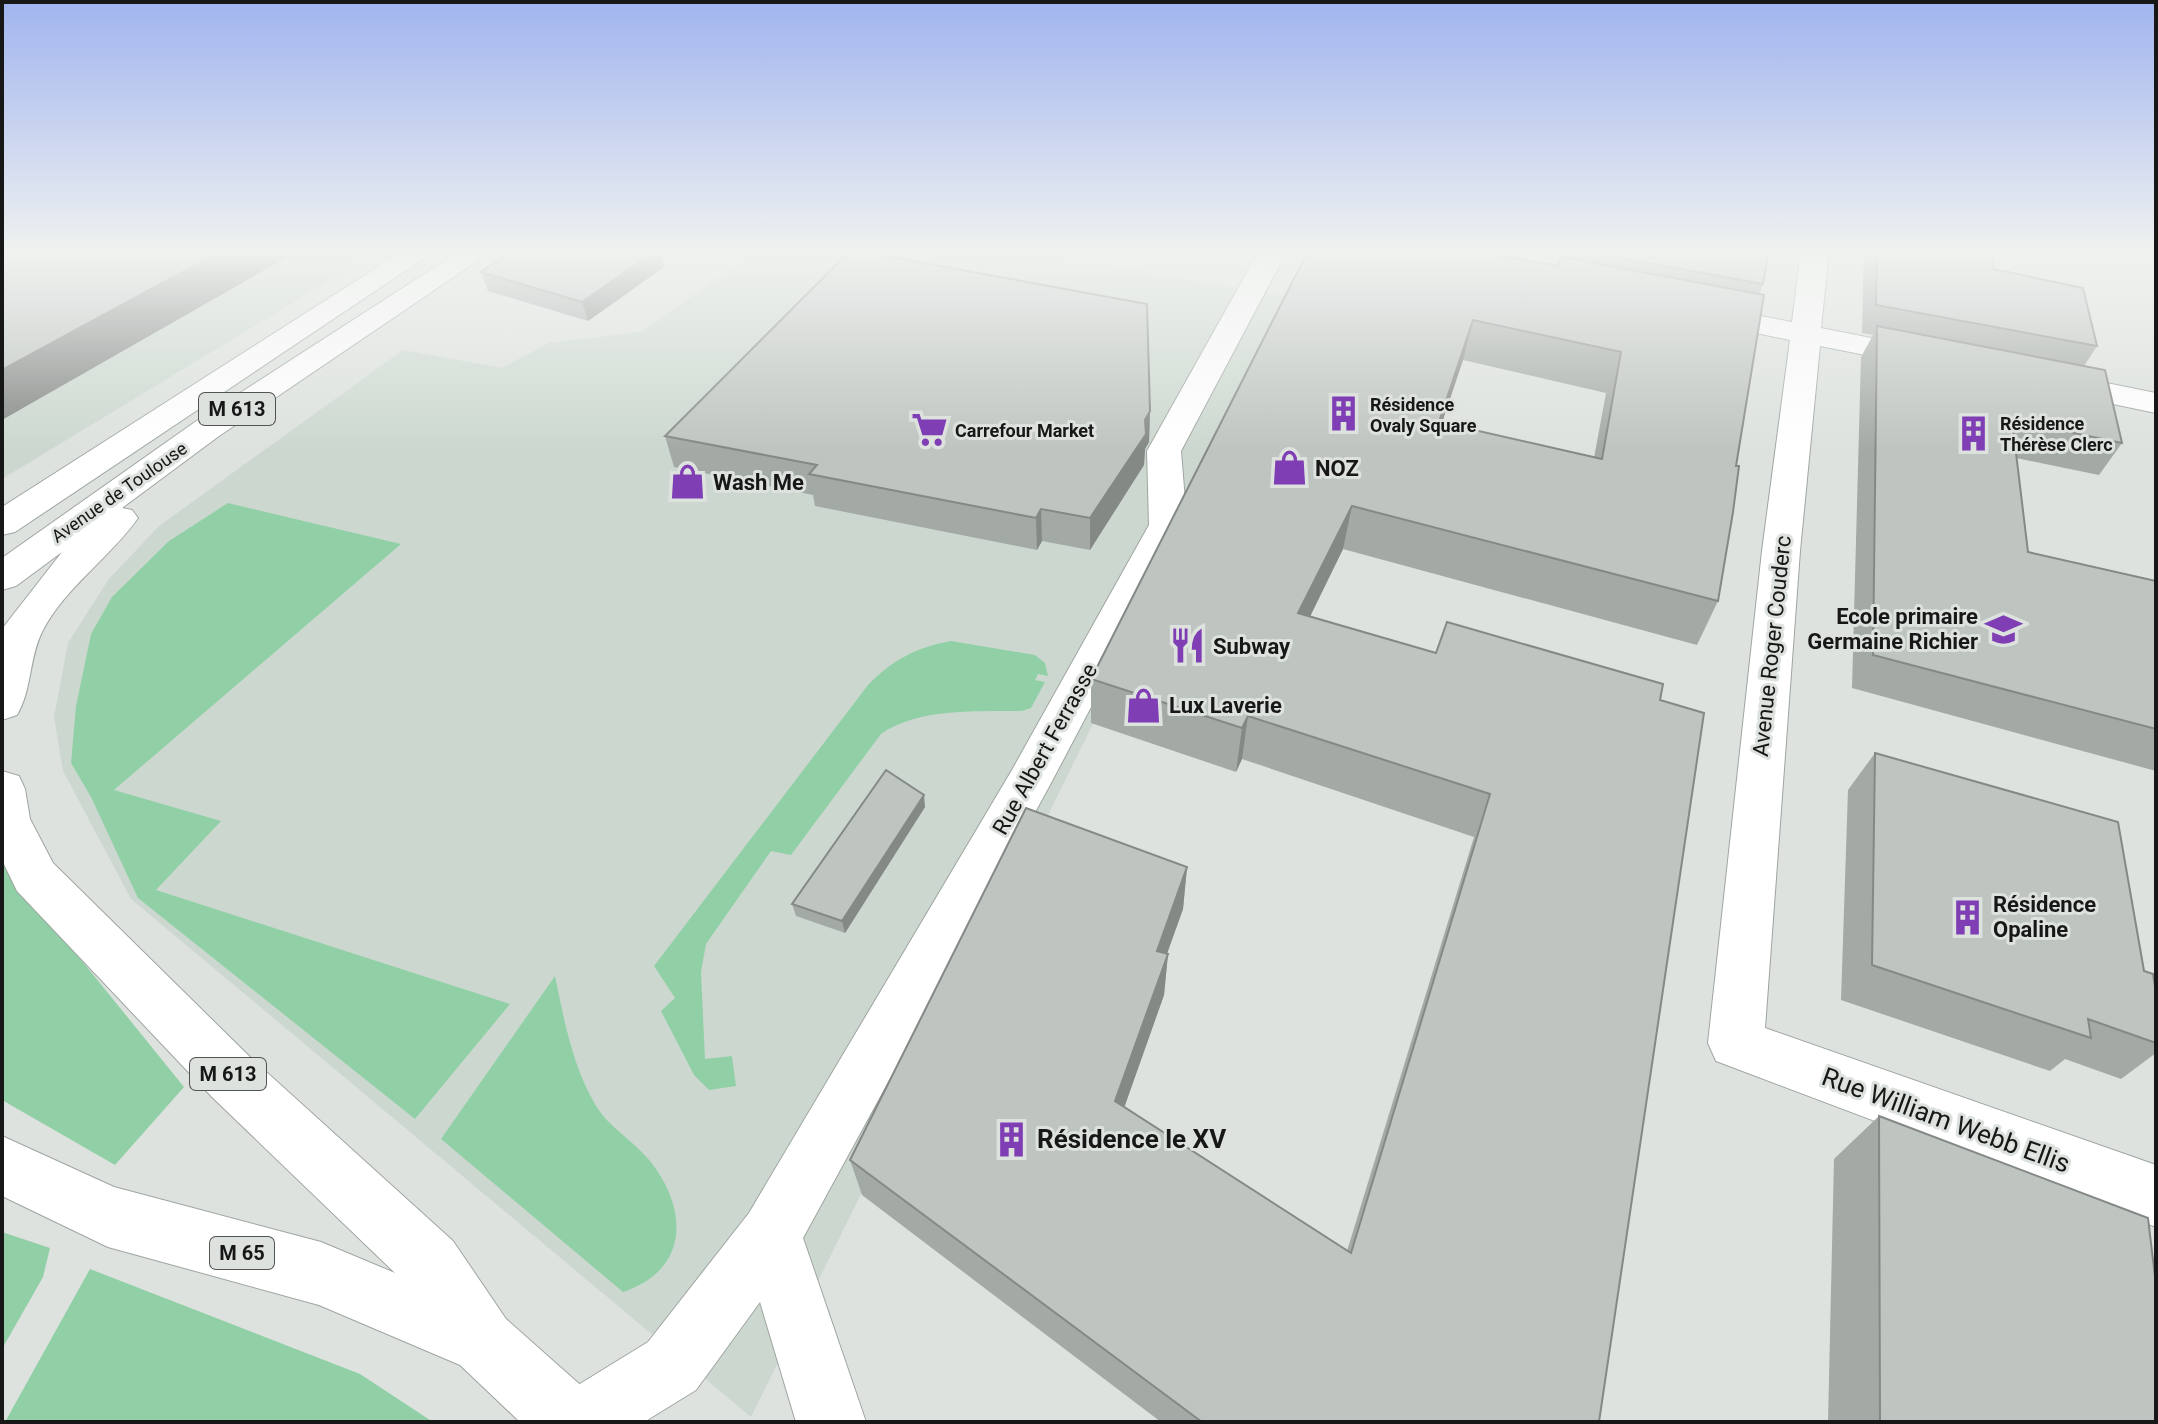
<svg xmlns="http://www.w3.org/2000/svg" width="2158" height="1424" font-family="Roboto,sans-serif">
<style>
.built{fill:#ccd8cf}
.green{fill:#91d0a6}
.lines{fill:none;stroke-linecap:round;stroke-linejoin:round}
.minor-casing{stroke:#9fa5a1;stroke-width:2}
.major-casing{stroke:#9fa5a1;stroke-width:2}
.minor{fill:#fff;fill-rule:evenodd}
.major{fill:#fff;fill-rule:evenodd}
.wall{fill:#a3a9a5;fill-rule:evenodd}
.shaded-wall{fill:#858986}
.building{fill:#bec4c0;stroke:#858986;stroke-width:2;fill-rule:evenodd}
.labels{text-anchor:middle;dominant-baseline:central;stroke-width:6;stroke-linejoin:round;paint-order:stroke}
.far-poi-label{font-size:18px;font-weight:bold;fill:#161716;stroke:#dde2de;text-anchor:start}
.far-street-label{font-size:18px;fill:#161716;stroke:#dde2de}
.shield{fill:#dde2de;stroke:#525452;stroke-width:2}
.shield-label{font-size:20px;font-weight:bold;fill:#161716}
.poi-label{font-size:22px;font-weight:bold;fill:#161716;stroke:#dde2de;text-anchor:start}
.street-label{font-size:22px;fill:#161716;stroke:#dde2de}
.near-street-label{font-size:26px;fill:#161716;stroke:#dde2de}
.near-poi-label{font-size:26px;font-weight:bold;fill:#161716;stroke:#dde2de;text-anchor:start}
</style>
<rect width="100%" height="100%" fill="#dde2de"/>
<path class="built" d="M2,251h376l-376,228z
M696,251h338l263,48 -136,287 -410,831 -620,-518 -68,-128 -9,-54 14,-74 40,-63 51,-54 244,-176 99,18 47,-25 92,-11 100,-70z"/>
<path class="green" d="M228,503l173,41 -287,246 107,31 -65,69 354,114 -95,115 -277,-221 -47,-101 -20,-34 5,-57 15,-72 21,-37 57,-56z
M951,641l84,14 10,8 3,13 -10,-2 -3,6 10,2 -14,26 -9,3c-45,1 -102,-4 -141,23l-90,121 -20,-4 -65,93 -5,28 4,87 27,-3 4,30 -27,4 -15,-15 -33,-64 14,-13 -21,-32 214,-281c24,-25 49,-38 83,-44z
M2,862l182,225 -69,78 -113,-65z
M555,976c9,43 17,89 40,128 12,22 39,37 55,57 39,49 39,109 -27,131l-182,-153z
M2,1232l48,16 -7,29 -41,72z
M90,1269l270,105 73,48h-428z"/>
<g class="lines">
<defs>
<path id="minor" d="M1259,251h28l-106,200 6,74 -136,258 -248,455 63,184h-70l-36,-120 -64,88 -52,32h-98l11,-24 91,-56 101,-129 263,-443 137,-245 -2,-74z
M1801,251h28l-8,77 116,23 5,7 -5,7 -11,2 -106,-21 -20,205 -35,477 391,137v62l-440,-166 -8,-18 54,-492 28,-211 -102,-21 -4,-6 4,-6 11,-3 93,18z
M2052,372l104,21v20l-115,-24 -5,-7 5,-7z"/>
<path id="major" d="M403,251h32l-420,281 -13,3v-28z
M460,251h32l-273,185 -97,72 10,2 6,8c-28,40 -73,69 -96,114 -13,26 -10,58 -25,83l-15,5v-91l60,-77 -46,34 -14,4v-32l193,-136z
M2,771l17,5 6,13 5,30 23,44 199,196 201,182 53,78 89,79 11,24h-86l-60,-57 -141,-60 -211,-58 -106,-51v-60l112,51 207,55 74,31 -183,-176 -195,-206 -15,-31z"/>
</defs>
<use href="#minor" class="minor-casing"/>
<use href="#major" class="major-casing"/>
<use href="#minor" class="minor"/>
<use href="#major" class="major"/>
</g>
<path class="wall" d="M1308,251l250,15 7,-8 2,-7h202l-6,33 -4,10 -41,307 -21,44 -354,-96 -33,68 126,36 224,47 -61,722h-438l-299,-227 -12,-35 337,-293 -4,42 -16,45h1l-4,41 -40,113 223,143 127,-414 -232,-78 -6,13 -145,-49v-44zM1463,360l143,33 -12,65 -152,-35z
M1864,251h127l3,18 103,77 -13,20 38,77 -23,32 -83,-17 12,94 128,29v190l-304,-83 9,-331 12,-22 -11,-2z
M664,267l-76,54 -100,-30 -7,-19z
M1150,411l-1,31 -4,7 -1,16 -54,85 -48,-9 -5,9 -222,-44 -2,-11 -139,-28 -9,-31z
M1875,753l269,218 12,21v61l-35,26 -56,-20 -15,12 -209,-71 7,-210z
M925,807l-80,126 -49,-17 -4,-12z
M1879,1116l277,306h-328l6,-263z"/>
<path class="shaded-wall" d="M221,251h77l-296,169v-50z
M655,251h5l4,16 -76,54 -6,-19z
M1473,320l-10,40 -35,104 11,-42z
M1150,411l-1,31 -4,7 -1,16 -54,85v-32z
M1352,506l-9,43 -53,108 8,-44z
M1041,509l1,32 -5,9 -1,-32z
M1248,716l-6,43 -6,13 6,-44z
M924,795l1,12 -80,126 -3,-12z
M1187,867l-4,42 -30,83 4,-41z
M1168,954l-4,41 -51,144 2,-38z"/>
<path class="building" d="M2,251h219l-219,119z
M512,251h143l-73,51 -101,-30z
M850,251h9l288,53 3,107 -5,9 1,14 -56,84 -49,-9 -5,9 -227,-44 8,-9 -152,-29z
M1308,251h168l82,15 4,-9 202,38 -28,171h3l-6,46 -15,89 -366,-95 -54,107 138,40 11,-31 216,62 -3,16 44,13 -105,709h-397l-352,-262 176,-352 161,59 -30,84 11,3 -53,147 236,152 139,-459 -242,-78 -6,12 -151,-49zM1473,320l148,32 -19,107 -163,-37z
M1583,251h186l-6,33z
M1877,251h114l3,18 89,19 14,58 -221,-41z
M1877,326l228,44 17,73 -110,-23 16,132 128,29v148l-283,-74z
M1875,753l243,69 26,149 9,3 3,18v51l-68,-24 3,19 -219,-73z
M886,770l38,25 -82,126 -50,-17z
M1879,1116l269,102 8,67v137h-276z"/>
<linearGradient id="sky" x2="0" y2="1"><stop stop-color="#a0b4ef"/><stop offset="0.56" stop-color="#f0f2f0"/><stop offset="1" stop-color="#f0f2f0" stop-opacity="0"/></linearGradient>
<rect width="2158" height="450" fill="url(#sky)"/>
<defs>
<symbol id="building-bare" viewBox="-9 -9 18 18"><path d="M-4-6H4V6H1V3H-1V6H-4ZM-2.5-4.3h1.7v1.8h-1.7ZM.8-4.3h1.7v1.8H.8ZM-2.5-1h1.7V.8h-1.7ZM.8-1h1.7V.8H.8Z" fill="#7f3eb3" stroke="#dde2de" stroke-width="2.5" paint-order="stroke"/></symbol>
<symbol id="supermarket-bare" viewBox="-9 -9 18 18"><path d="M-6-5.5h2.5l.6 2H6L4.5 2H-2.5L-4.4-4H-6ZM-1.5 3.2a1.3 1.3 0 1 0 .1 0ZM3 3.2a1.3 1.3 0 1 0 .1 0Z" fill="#7f3eb3" stroke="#dde2de" stroke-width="2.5" paint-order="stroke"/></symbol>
<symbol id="shop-bare" viewBox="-9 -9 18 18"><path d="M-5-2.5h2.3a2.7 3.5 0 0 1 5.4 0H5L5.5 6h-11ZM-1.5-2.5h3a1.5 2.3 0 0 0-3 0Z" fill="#7f3eb3" stroke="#dde2de" stroke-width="2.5" paint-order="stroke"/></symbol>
<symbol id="school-bare" viewBox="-9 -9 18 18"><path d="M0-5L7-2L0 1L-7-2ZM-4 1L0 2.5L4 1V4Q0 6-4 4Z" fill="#7f3eb3" stroke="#dde2de" stroke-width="2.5" paint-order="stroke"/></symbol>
<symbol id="restaurant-bare" viewBox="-9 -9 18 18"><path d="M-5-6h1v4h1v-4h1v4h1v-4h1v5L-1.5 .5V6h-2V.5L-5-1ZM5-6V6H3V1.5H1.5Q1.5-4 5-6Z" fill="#7f3eb3" stroke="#dde2de" stroke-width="2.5" paint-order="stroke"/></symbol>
</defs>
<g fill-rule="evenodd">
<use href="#building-bare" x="1318" y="388" width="51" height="51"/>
<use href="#supermarket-bare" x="904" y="404" width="51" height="51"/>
<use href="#building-bare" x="1948" y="408" width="51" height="51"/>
<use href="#shop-bare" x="1264" y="442" width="51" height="51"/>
<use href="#shop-bare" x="662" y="456" width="51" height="51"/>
<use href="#school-bare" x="1978" y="604" width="51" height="51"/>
<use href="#restaurant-bare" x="1162" y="620" width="51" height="51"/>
<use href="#shop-bare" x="1118" y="680" width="51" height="51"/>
<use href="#building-bare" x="1942" y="892" width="51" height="51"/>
<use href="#building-bare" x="986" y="1114" width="51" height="51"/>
</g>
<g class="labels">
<g class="far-poi-label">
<text x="1370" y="404">Résidence<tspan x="1370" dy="21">Ovaly Square</tspan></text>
<text x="2000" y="423">Résidence<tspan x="2000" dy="21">Thérèse Clerc</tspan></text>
<text x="955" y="430">Carrefour Market</text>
</g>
<g class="far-street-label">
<text transform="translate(119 492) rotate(-35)">Avenue de Toulouse</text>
</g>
<g class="shield">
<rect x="199" y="393" width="76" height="32" rx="6"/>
<rect x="190" y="1058" width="76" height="32" rx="6"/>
<rect x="210" y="1237" width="64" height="32" rx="6"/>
</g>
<g class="shield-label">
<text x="237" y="409">M 613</text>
<text x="228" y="1074">M 613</text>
<text x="242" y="1253">M 65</text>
</g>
<g class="poi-label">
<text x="1315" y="468">NOZ</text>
<text x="713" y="482">Wash Me</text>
<text x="1978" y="616" text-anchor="end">Ecole primaire<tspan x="1978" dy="25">Germaine Richier</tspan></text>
<text x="1213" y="646">Subway</text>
<text x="1169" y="705">Lux Laverie</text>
<text x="1993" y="904">Résidence<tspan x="1993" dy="25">Opaline</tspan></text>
</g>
<g class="street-label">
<text transform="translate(1772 646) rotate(-84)">Avenue Roger Couderc</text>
<text transform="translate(1045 749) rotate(-61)">Rue Albert Ferrasse</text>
</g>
<g class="near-street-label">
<text transform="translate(1946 1120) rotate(20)">Rue William Webb Ellis</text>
</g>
<g class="near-poi-label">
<text x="1037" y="1139">Résidence le XV</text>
</g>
</g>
<rect width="2158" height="1424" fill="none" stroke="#161716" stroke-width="8"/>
</svg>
